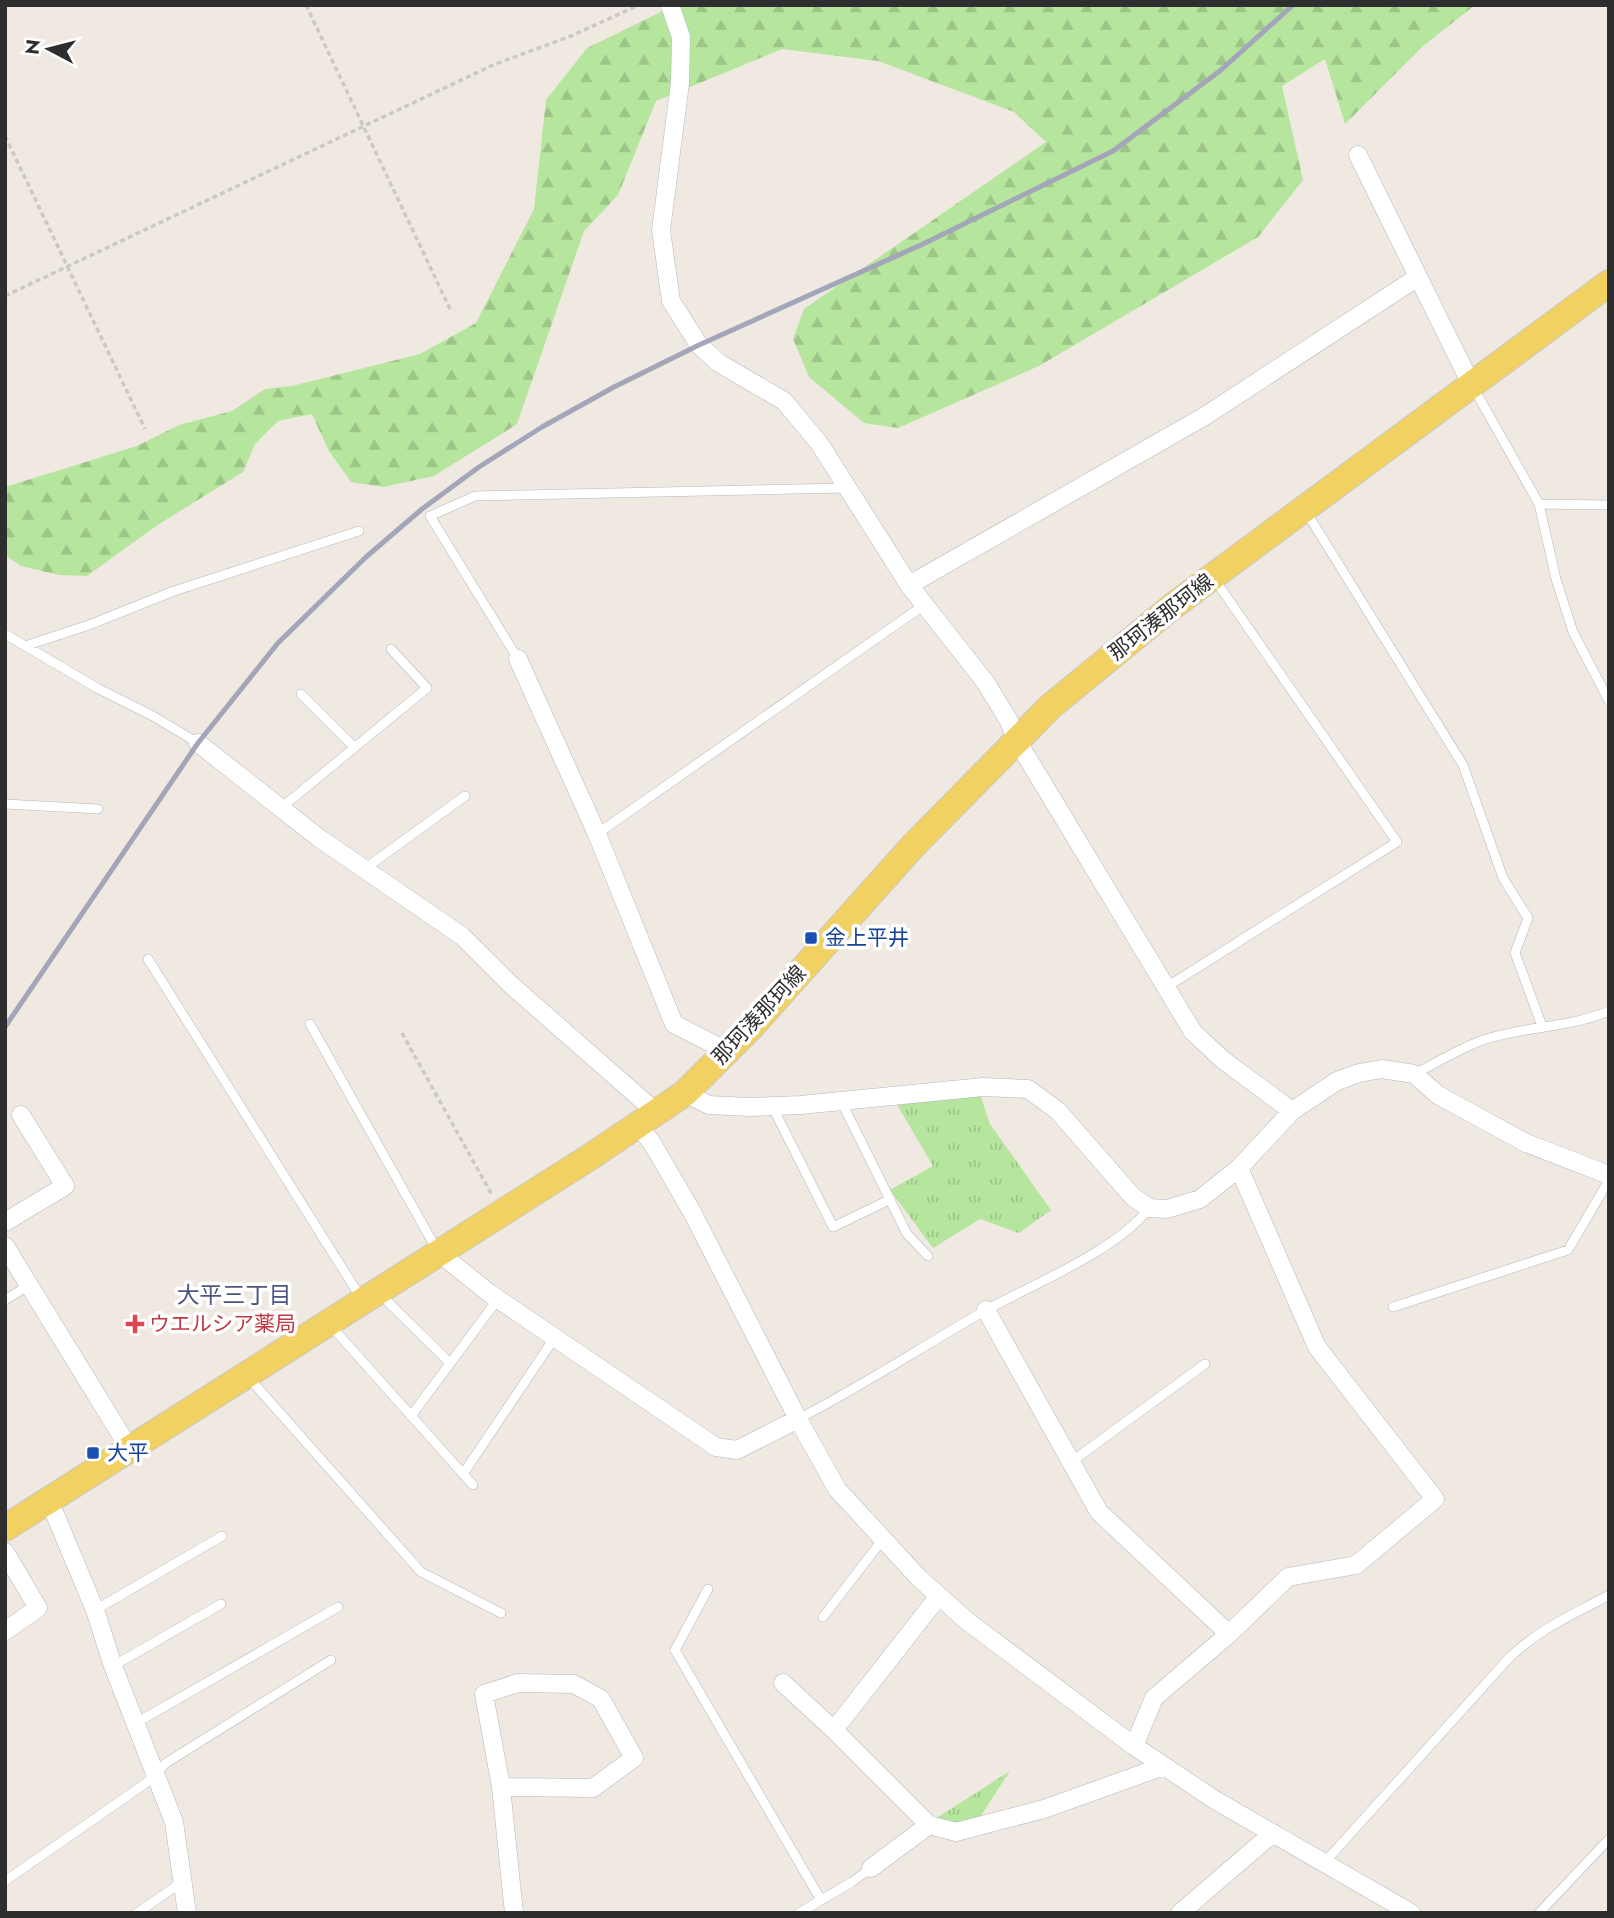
<svg xmlns="http://www.w3.org/2000/svg" width="1614" height="1918" font-family="Jost,'Noto Sans JP',sans-serif">
<style>
.forest{fill:url(#forest-firs)}
.park{fill:url(#park-tufts)}
.lines{fill:none;stroke-linecap:round;stroke-linejoin:round}
.service-casing{stroke:#b4b7c1;stroke-width:10}
.minor-casing{stroke:#b4b7c1;stroke-width:19}
.primary-casing{stroke:#c9c9c9;stroke-width:28}
.path{stroke:#c9c9c9;stroke-width:3.5;stroke-dasharray:5 3.5;stroke-linecap:butt}
.service{stroke:#fff;stroke-width:9}
.minor{stroke:#fff;stroke-width:18}
.primary{stroke:#f2d163;stroke-width:26}
.rail{stroke:#a3a6b8;stroke-width:5}
.transit-dot{fill:#1a4fb4;stroke:#fff;stroke-width:2.5}
.health-dot{fill:#e0444e;stroke:#fff;stroke-width:2.5}
.labels{text-anchor:middle;dominant-baseline:central;stroke-width:7;stroke-linejoin:round;paint-order:stroke}
.street-label{font-size:21px;fill:#2e2e2e;stroke:#fff}
.transit-label{font-size:21px;fill:#164399;stroke:#fff;text-anchor:start}
.health-label{font-size:21px;fill:#be3a42;stroke:#fff;text-anchor:start}
.neighbourhood-label{font-size:23px;fill:#4d5680;stroke:#fff}
</style>
<defs>
<pattern id="forest-firs" width="22" height="20" patternUnits="userSpaceOnUse" patternTransform="scale(1.75)"><rect width="22" height="20" fill="#b6e59e"/><path d="M5 1l3.5 6h-7zM16 11l3.5 6h-7z" fill="#9dc588"/></pattern>
<pattern id="park-tufts" width="24" height="20" patternUnits="userSpaceOnUse" patternTransform="scale(1.75)"><rect width="24" height="20" fill="#b6e59e"/><path d="M3 7l-1-3M5 7V3M7 7l1-3M15 17l-1-3M17 17v-4M19 17l1-3" fill="none" stroke="#9dc588"/></pattern>
</defs>
<rect width="100%" height="100%" fill="#efe9e1"/>
<path class="forest" d="M675,5h800l-52,41 -78,78 -20,-65 -43,27 21,94 -45,57 -219,129 -141,62 -34,-5 -55,-46 -16,-38 11,-30 242,-167 -32,-30 -136,-51 -96,-12 -126,52 -38,94 -34,36 -67,193 -83,52 -51,11 -32,-5 -22,-31 -17,-37 -34,7 -23,23 -12,28 -87,54 -69,50 -28,-1 -38,-9 -16,-11v-68l132,-41 42,-21 53,-14 33,-22 27,-3 128,-32 56,-31 58,-114 12,-109 41,-52z"/>
<path class="park" d="M979,1091l11,33 61,86 -32,23 -39,-14 -47,29 -43,-58 43,-24 -38,-65z
M1010,1771l-32,49 -23,6 -20,-7z"/>
<g class="lines">
<defs>
<path id="service" d="M1473,387l66,117 17,75 17,53 36,69
M1539,504l70,1
M1305,510l158,255 40,113 25,40 -13,35 27,73
M5,634l92,54 56,28 45,27
M28,645l61,-20 85,-34 185,-60
M518,659l-88,-143 45,-20 370,-8
M301,694l53,53
M5,804l93,5
M281,808l146,-120 -36,-39
M597,834l327,-229
M363,870l102,-74
M148,959l213,339
M1165,988l232,-146 -182,-262
M310,1024l127,226
M1414,1074c25,-12 52,-30 79,-37 39,-11 79,-10 116,-26
M841,1101l66,133 21,22
M772,1106l61,121 56,-27
M379,1293l71,70
M5,1300l24,-15
M1393,1307l175,-57 41,-70
M331,1326l142,159
M249,1378l172,194 80,41
M411,1416l87,-117
M798,1419c65,-33 126,-74 190,-110 46,-25 131,-60 161,-101
M1071,1462l134,-98
M463,1474l92,-137
M708,1589l-33,61 146,250
M95,1610l127,-74
M823,1617l60,-78
M113,1666l108,-62
M136,1723l202,-116
M1324,1863l184,-204c32,-31 63,-43 101,-64
M5,1881l141,-98 20,-20 165,-103
M137,1913l45,-31
M799,1913l53,-31 19,-14
M1539,1913l70,-74"/>
<path id="minor" d="M670,5l11,32 -1,46 -19,147 10,71 28,44 20,18 65,38 35,42 90,142 77,98 23,38 7,18 177,293 30,28 69,51
M1358,155l114,231
M909,585l296,-169 213,-139
M518,659l79,175 77,190 53,27
M198,743l121,95 143,98 48,48 147,129
M685,1093l24,12 41,2 51,-2 182,-18 45,2 30,22 75,86 16,11 18,1 33,-10 39,-31 53,-57 45,-30 22,-8 23,-4 32,5 24,21 88,48 83,32
M638,1125l14,18 40,69 106,207 39,70 81,88 49,44 167,125 81,54 196,113
M5,1222l60,-36 -44,-71
M5,1246l124,202
M438,1252l51,41 227,154 21,3 61,-31
M986,1310l113,202 130,122
M49,1500l46,110 18,56 61,156 13,91
M5,1552l33,56 -33,23
M783,1683l51,47 95,95
M834,1730l104,-133
M1134,1746l20,-48 75,-64 59,-57 68,-12 79,-66 -118,-152 -78,-179
M501,1787l92,1 41,-30 -33,-59 -27,-15 -56,-1 -34,11 17,93 13,126
M871,1868l58,-43 27,7 88,-23 120,-43
M1180,1913l93,-80"/>
<path id="primary" d="M5,1528l585,-371 95,-64 67,-67 161,-180 138,-140 122,-100 436,-323"/>
</defs>
<use href="#service" class="service-casing"/>
<use href="#minor" class="minor-casing"/>
<use href="#primary" class="primary-casing"/>
<path class="path" d="M306,5l145,306
M5,136l140,293
M5,296l488,-231 78,-29 68,-31
M402,1033l90,162"/>
<use href="#service" class="service"/>
<use href="#minor" class="minor"/>
<use href="#primary" class="primary"/>
<path class="rail" d="M5,1027l193,-284 80,-100 88,-86 56,-48 57,-42 63,-40 72,-40 85,-42 224,-101 190,-93 108,-81 72,-65"/>
</g>
<g class="transit-dot">
<rect x="804" y="931" width="14" height="14" rx="3.5"/>
<rect x="86" y="1446" width="14" height="14" rx="3.5"/>
</g>
<path class="health-dot" d="M131.5 1313.5h7v7h7v7h-7v7h-7v-7h-7v-7h7z"/>
<g class="labels">
<g class="street-label">
<text transform="translate(1161 617) rotate(-38)">那珂湊那珂線</text>
<text transform="translate(759 1015) rotate(-47)">那珂湊那珂線</text>
</g>
<g class="transit-label">
<text x="825" y="938">金上平井</text>
<text x="107" y="1453">大平</text>
</g>
<g class="health-label">
<text x="149" y="1324">ウエルシア薬局</text>
</g>
<g class="neighbourhood-label">
<text x="234" y="1295">大平三丁目</text>
</g>
</g>
<rect width="1614" height="1918" fill="none" stroke="#2e2e2e" stroke-width="14"/>
<g transform="translate(49 49) rotate(277)" stroke="#ffffff" stroke-width="5" paint-order="stroke">
<path d="M0-5L12 26L0 18L-12 26Z" fill="#2e2e2e"/>
<text y="-10" font-size="19" font-weight="bold" text-anchor="middle" fill="#2e2e2e">N</text>
</g>
</svg>
